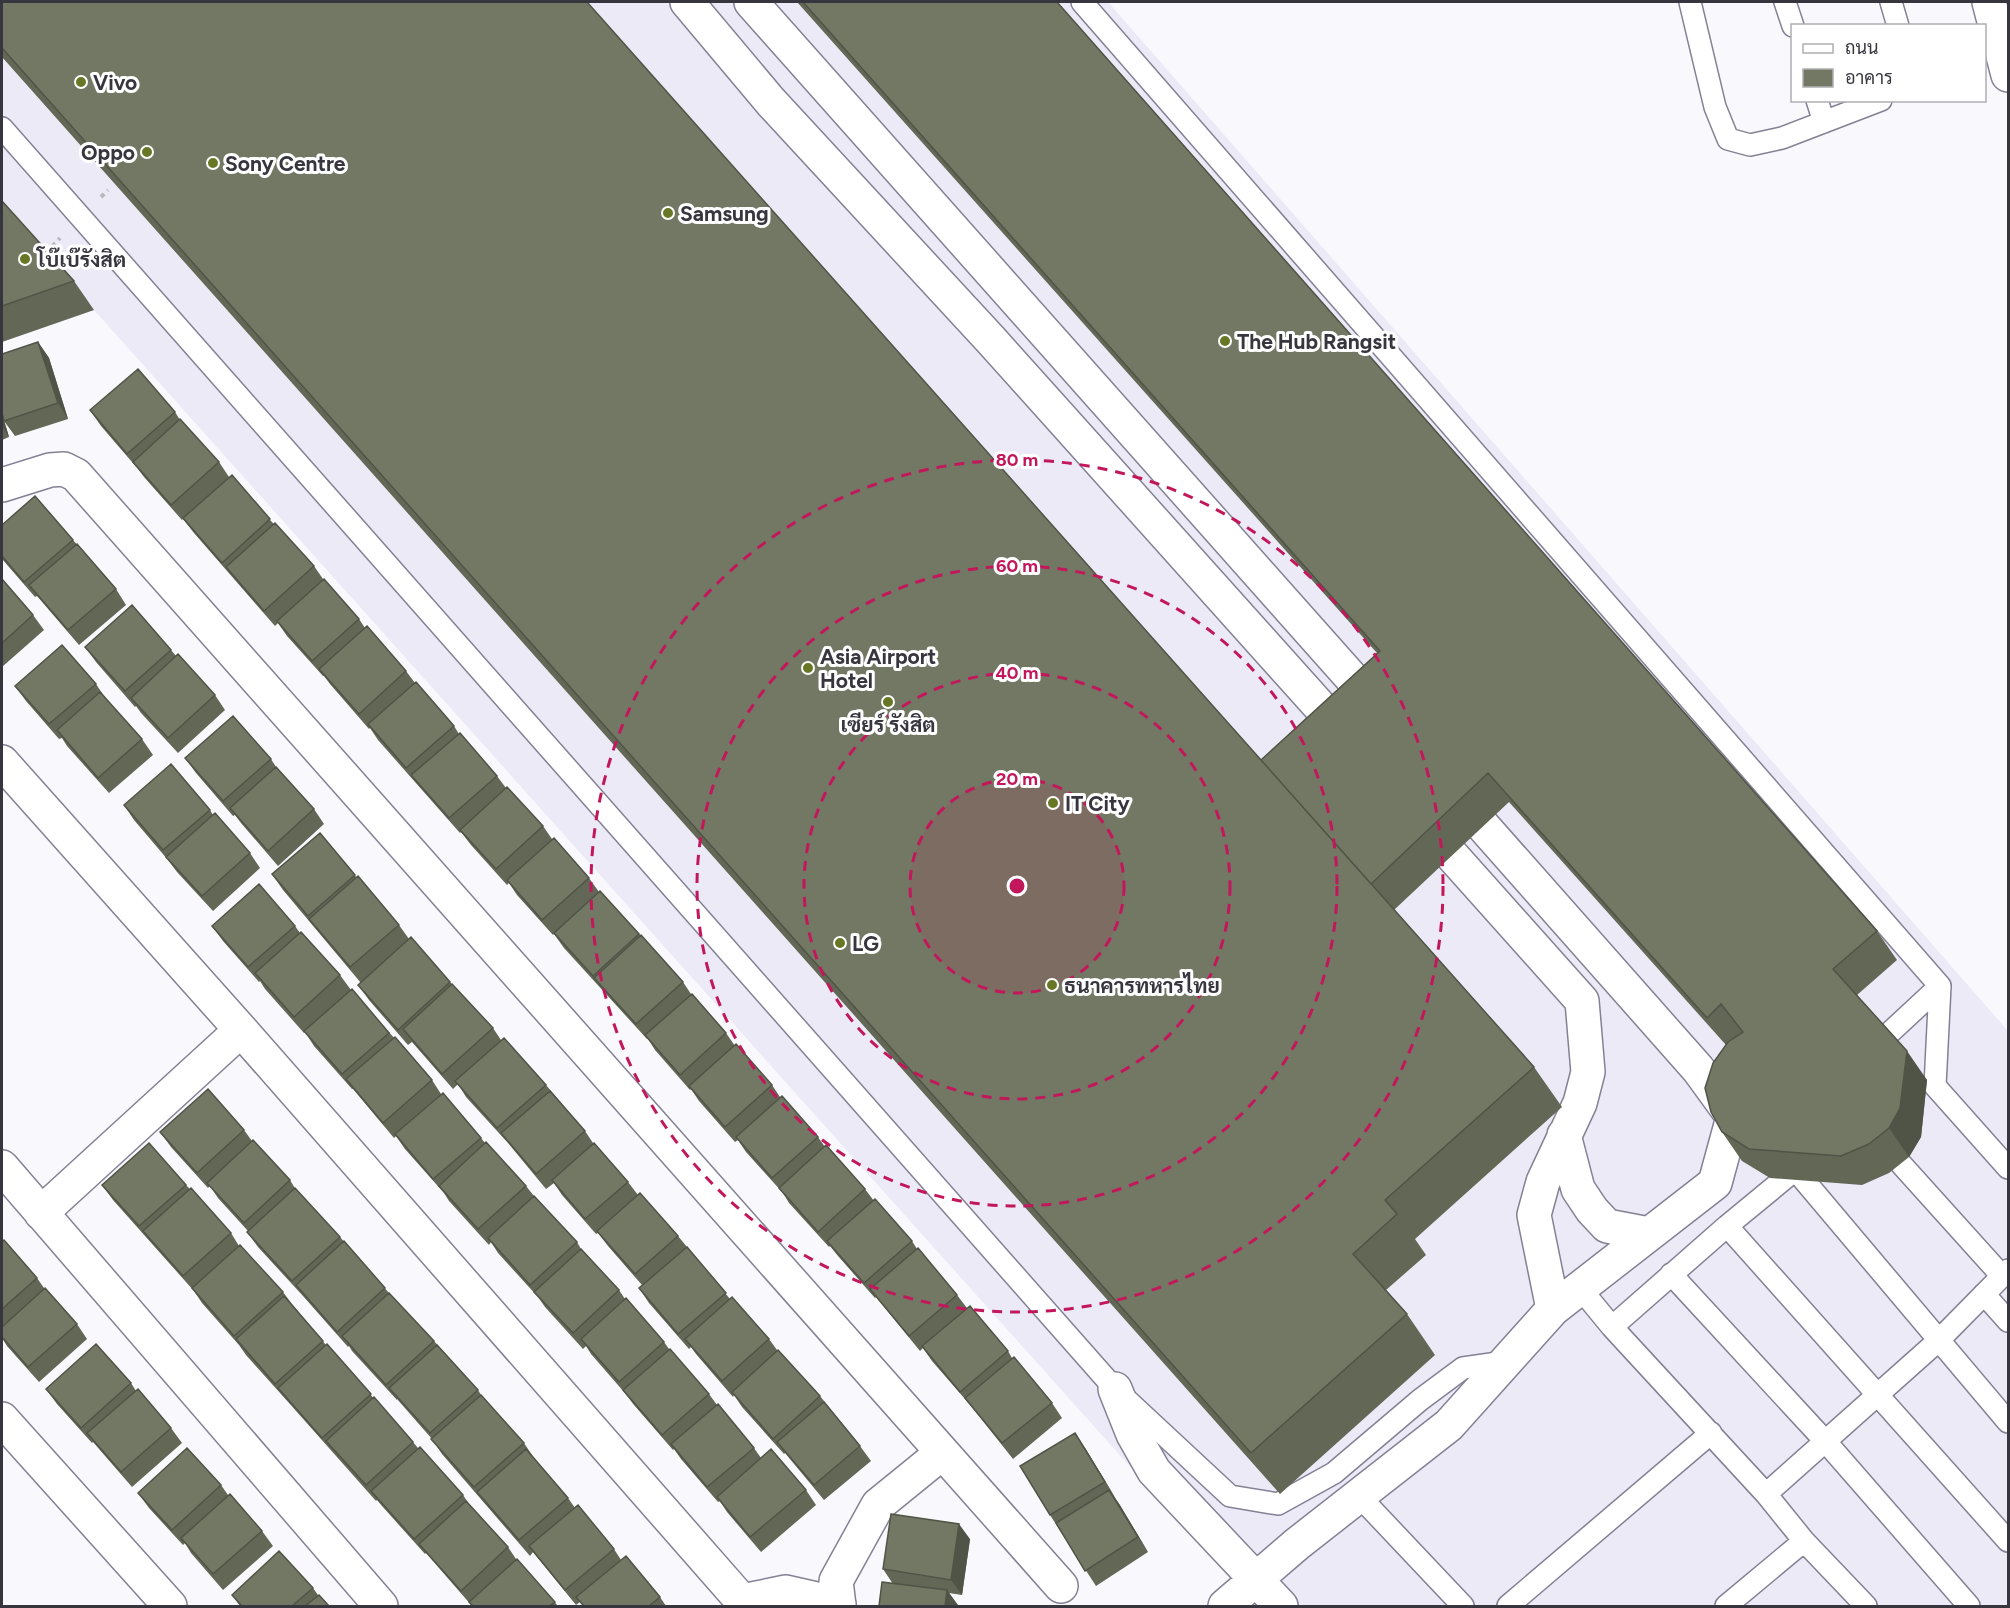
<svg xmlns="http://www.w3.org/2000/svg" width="2010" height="1608" font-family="Figtree,Sarabun,sans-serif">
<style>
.built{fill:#ebeaf6}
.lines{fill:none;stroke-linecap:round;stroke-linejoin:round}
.service-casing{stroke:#848095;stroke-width:24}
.minor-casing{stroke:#848095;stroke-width:36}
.path{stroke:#b9b7be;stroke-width:4;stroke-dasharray:4.5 4.5;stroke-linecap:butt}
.service{stroke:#fff;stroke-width:21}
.minor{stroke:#fff;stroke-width:33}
.wall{fill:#636756}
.shaded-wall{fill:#505446}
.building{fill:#737864;stroke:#505446;stroke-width:1.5}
.ring{fill:none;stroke:#c2185b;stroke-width:3;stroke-dasharray:10 8}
.poi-dot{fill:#687725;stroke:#fff;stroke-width:2}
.labels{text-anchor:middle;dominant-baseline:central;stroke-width:6;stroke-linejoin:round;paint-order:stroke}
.poi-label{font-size:21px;font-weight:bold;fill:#37353e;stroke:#fff;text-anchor:start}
.centre{fill:#c2185b;stroke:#fff;stroke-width:3}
.ring-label{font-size:18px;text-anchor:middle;font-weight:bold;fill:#c2185b;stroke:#fff;stroke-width:6;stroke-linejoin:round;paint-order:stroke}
</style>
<rect width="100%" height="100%" fill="#f9f8fd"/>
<path class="built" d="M2,2h1106l900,1029v575h-753l-1161,-1296 -92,32z"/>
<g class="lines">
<defs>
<path id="service" d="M1082,2l858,984 -5,100 73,82
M1690,2l25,105 13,32 22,6 32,-7 99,-38
M1785,2l8,24
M1891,2l7,24
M1817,100l7,22
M2,128l1113,1261 115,107 48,8 56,-31 86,-73 43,-32 42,-6
M1870,1051l70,-65
M1883,1144l119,132
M1787,1160l221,262
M1727,1226l281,315
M1671,1274l155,168 143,164
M1580,1288l32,39 154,167 38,47 62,65
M1984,1294l24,27
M1612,1327l115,-101 68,-56
M1766,1494l173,-154 69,-70
M1360,1497l103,109
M1508,1606l203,-173
M1726,1606l78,-65"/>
<path id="minor" d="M687,2l84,100 220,238 358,399
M751,2l630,709
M1989,2l19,73
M2,485l48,-15 14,-1 12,6 985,1111
M2,762l239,268 501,571
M1423,823l159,178 6,71 -8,31 -37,79 -9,33 19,94
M1564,1135l14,54 14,21 15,16 42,8
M2,1167l379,439
M41,1213l200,-183
M1115,1389l18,45 21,37 127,135
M2,1419l168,187
M740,1606l2,-5 44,-9 53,12
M839,1606l-3,-25 42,-76 64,-52
M1225,1606l72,-62 152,-119 104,-116 162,-126 18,-66 -35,-48 -245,-277"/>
</defs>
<use href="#service" class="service-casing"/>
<use href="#minor" class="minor-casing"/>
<path class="path" d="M101,197l7,-7
M46,253l14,-15"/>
<use href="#service" class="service"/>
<use href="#minor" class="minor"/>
</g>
<path class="wall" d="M2,2l1259,758 116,-107 -580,-651h260l820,929 20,29 -40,35 70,85 -6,57 -12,20 -20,16 -27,12 -92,-7 -28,-17 -20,-29 4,-87 -217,-243 -115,108 140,157 28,40 -147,132 11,16 -40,35 21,24 28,41 -155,139 -1278,-1437z
M2,201l72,80 20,29 -92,32z
M38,342l11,16 19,61 -53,17 -11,-15 5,16 -7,3v-86z
M90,410l85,2 5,8 39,42 10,15 85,89 9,13 36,40 6,9 41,43 9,12 39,43 5,8 38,42 9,12 37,38 9,13 37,39 10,14 1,-1 83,91 8,12 35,39 9,13 37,39 8,12 38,40 7,10 40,42 9,12 38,40 5,8 40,46 10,13 41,43 4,7 40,45 10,15 -49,41 -42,-53 -39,-45 -9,-13 -3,3 -44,-54 -1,1 -37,-42 -8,-10 -1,1 -40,-44 -6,-10 -37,-41 -8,-12 -3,2 -36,-41 -8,-12 -1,1 -35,-40 -7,-11h-1l-83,-91 -10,-14 -1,1 -36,-40 -8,-12 -2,2 -36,-40 -10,-13 -1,1 -82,-93 -8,-12 -1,1 -39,-45 -6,-8h-1l-36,-40 -9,-13 -3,3 -81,-93 -11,-14 -1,1 -38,-43 -6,-8 -37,-43z
M2,525l71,15 43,49 10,16 -47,40 -42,-49 -2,1 -33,-38z
M2,579l31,36 11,15 -42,37z
M85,647l86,3 5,6 39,39 10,15 -47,43 -37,-40 -5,-7 -1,1 -39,-45z
M96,684l10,15 36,40 11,16 -44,38 -42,-47 -5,-8 -3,1 -33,-38 -11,-15z
M185,758l86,1 5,8 38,42 10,15 -46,42 -37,-43 -6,-8 -2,1 -37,-43z
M124,805l86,5 3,5 37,38 10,15 -47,43 -36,-39 -9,-12 -34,-40z
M320,833l37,45 42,47 10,14 41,43 43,46 8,12 45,45 39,46 8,12 35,39 10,13 40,41 9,11 43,52 39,40 8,11 43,46 40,50 11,15 -47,39 -39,-47 -1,1 -42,-47 -8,-12 -1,2 -37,-43 -5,-7 -2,2 -40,-46 -10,-15 3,-3 -34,-39 -10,-13 -2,1 -34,-39 -8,-12 -8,6 -38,-46 -42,-46 -8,-13 -5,5 -41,-47 -4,3 -39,-45 -11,-15 3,-2 -78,-93 -11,-16z
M212,926h83l5,7 40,42 11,15 81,90 9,14 40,44 4,5 41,43 8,10 43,46 4,7 38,41 6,9 39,43 5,7 40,45 8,11 37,43 7,10 45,32 10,15 -55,47 -34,-40 -7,-11 -2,1 -37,-43 -7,-10 -1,1 -39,-45 -10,-13 -33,-38 -5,-8 -3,3 -38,-42 -7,-10 -40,-44 -7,-11 -2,3 -40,-44 -5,-8 -39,-44 -9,-13 -2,2 -41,-49h-1l-38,-43 -9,-14 -1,1 -39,-44 -5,-8 -1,1 -36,-41z
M244,1130l8,11 38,39 6,10 44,47 49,56 45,48 44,49 5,8 41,45 10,15 34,40 7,10 39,41 7,11 39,37 6,9h-83l-3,-4 -4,3 -43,-53 -3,4 -88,-102 -10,-15 -35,-40v1l-45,-49 -3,-5 -1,1 -45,-51 -45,-49 -11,-15 1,-1 -30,-33 -8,-12 -2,2 -37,-41 -11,-15z
M102,1185h84l45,48 8,13 44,46 9,12 34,41 87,97 5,6 45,47 6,9 39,43 8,12 42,47h-86l-46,-53 -1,1 -43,-48 -5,-6 -1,1 -87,-98 -43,-48 -7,-10 -37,-42 -8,-12 -81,-91z
M2,1242l35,36 7,10 33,36 10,15 -48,43 -32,-36 -5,-8z
M131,1383l5,8 35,37 11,15 -50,44 -39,-45 -1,1 -35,-39 -11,-15z
M1085,1448l63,104 -52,34 -46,-71z
M221,1485l7,10 34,36 11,15 -50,44 -32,-37 -6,-10 -2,2 -34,-37 -11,-15z
M970,1539l-8,56 -13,-2 9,13h-79l14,-22 -10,-15z
M313,1588l5,7 11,11h-89l-8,-11z"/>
<path class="shaded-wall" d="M38,342l11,16 19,61 -10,-16z
M2,413l7,24 -7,-11z
M1907,1051l20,29 -6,57 -12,20 -20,-29z
M1075,1433l10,15 30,49 -10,-15z
M1109,1490l11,15 28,47 -10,-15z
M959,1524l11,15 -8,56 -11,-15z
M947,1590l11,15v1h-13z"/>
<path class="building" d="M2,2h585l947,1065 -149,133 12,14 -44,40 54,60 -156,139 -1249,-1405z
M803,2h254l820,929 -44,38 74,82 -7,57 -11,20 -20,16 -28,12 -92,-7 -27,-17 -11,-20 -6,-24 8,-25 15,-21 15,-10 -22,-28 -14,14 -219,-245 -117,111 -110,-124 119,-109z
M2,201l72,80 -72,25z
M38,342l20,61 -54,18 -2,-8v-59z
M138,369l37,43 -48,42 -37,-44z
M180,419l39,43 -48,43 -38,-43z
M232,475l38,44 -48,44 -39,-45z
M35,496l38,44 -49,42 -22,-26v-31z
M275,523l39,43 -50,45 -38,-44z
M77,544l39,45 -48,41 -39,-45z
M2,579l31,36 -31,28z
M324,579l35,40 -47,42 -35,-40z
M132,605l39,45 -46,41 -40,-44z
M367,626l39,45 -47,43 -40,-45z
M62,645l34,39 -47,40 -34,-38z
M178,654l37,41 -47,43 -37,-40z
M416,682l38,44 -48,42 -38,-44z
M100,692l42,47 -44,39 -41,-48z
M233,716l38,43 -48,42 -38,-43z
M460,733l37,43 -48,42 -38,-43z
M171,764l39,46 -47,40 -39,-45z
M276,767l38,42 -46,42 -38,-43z
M507,787l36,39 -47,43 -36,-39z
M215,813l35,40 -48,43 -36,-39z
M320,833l35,42 -47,41 -36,-42z
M554,838l35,40 -47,42 -35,-40z
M358,876l41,49 -49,42 -41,-48z
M259,884l36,42 -47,41 -36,-41z
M600,891l39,43 -46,42 -39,-43z
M301,932l39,43 -46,42 -39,-44z
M641,935l42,47 -47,42 -42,-46z
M411,937l39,45 -52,48 -40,-45z
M452,984l41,44 -51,46 -39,-45z
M352,989l37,44 -47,41 -38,-43z
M692,994l34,39 -46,42 -35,-40z
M395,1037l37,43 -49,43 -37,-44z
M504,1038l42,47 -49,43 -42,-47z
M736,1044l36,41 -47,42 -36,-41z
M208,1089l36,41 -47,43 -37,-41z
M550,1091l35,40 -49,43 -35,-41z
M443,1093l38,45 -48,41 -38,-45z
M782,1096l36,41 -46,41 -36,-41z
M253,1140l37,40 -46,43 -37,-40z
M486,1142l40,44 -48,43 -39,-43z
M149,1143l37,42 -47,41 -37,-41z
M594,1143l34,39 -43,37 -33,-39z
M826,1145l39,44 -47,43 -39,-44z
M191,1188l40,45 -48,43 -40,-45z
M295,1188l45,49 -48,44 -45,-49z
M640,1193l38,43 -43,38 -38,-43z
M534,1196l43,46 -47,43 -42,-47z
M875,1199l37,42 -48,42 -37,-42z
M4,1240l33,38 -35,31v-67z
M344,1241l41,47 -48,44 -41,-47z
M240,1245l43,47 -49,44 -42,-48z
M687,1247l39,46 -48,41 -39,-46z
M918,1248l39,47 -48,41 -39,-47z
M581,1249l38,41 -46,43 -39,-41z
M45,1288l32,36 -49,43 -26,-30v-10z
M389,1293l45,48 -48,44 -44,-49z
M284,1296l39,45 -48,43 -39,-45z
M732,1297l37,42 -47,42 -37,-42z
M626,1298l38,44 -45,40 -38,-43z
M970,1306l38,45 -48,41 -38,-46z
M96,1344l35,39 -50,45 -35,-39z
M327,1344l44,50 -49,44 -44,-50z
M437,1345l41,45 -48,43 -41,-45z
M670,1349l39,45 -47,41 -39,-45z
M778,1350l42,46 -47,43 -41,-47z
M1014,1357l38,46 -50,40 -37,-45z
M138,1389l33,39 -50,44 -34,-39z
M481,1395l43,48 -50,44 -43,-48z
M374,1397l39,45 -47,43 -40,-44z
M824,1402l36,44 -46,39 -37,-43z
M718,1404l36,44 -47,39 -36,-43z
M1075,1433l30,49 -55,33 -30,-49z
M420,1447l43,48 -49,44 -43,-48z
M187,1448l34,37 -49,45 -34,-37z
M526,1449l42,49 -49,42 -42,-48z
M771,1449l35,41 -56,47 -33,-40z
M1109,1490l29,47 -53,34 -29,-48z
M230,1494l32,37 -49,43 -32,-36z
M466,1501l42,46 -47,44 -42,-47z
M578,1505l36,44 -49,41 -36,-44z
M891,1514l68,10 -8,56 -68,-11z
M279,1551l34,37 -21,18h-50l-10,-11z
M626,1556l34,41 -11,9h-65l-8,-9z
M517,1559l38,43 -6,4h-76l-4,-4z
M882,1582l65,8 -2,16h-66z
M319,1595l10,11h-24z"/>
<circle cx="1017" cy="886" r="107" fill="#c2185b" fill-opacity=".12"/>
<g class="ring">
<circle cx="1017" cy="886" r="107"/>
<circle cx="1017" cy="886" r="213"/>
<circle cx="1017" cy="886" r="320"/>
<circle cx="1017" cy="886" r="426"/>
</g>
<g class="poi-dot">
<circle cx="81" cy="82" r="6"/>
<circle cx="147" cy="152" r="6"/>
<circle cx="213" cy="163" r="6"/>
<circle cx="668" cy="213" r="6"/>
<circle cx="25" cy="259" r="6"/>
<circle cx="1225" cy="341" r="6"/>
<circle cx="808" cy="668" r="6"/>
<circle cx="888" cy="702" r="6"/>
<circle cx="1053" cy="803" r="6"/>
<circle cx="840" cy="943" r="6"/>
<circle cx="1052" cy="985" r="6"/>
</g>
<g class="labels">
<g class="poi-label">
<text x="93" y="82">Vivo</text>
<text x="135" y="152" text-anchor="end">Oppo</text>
<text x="225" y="163">Sony Centre</text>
<text x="680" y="213">Samsung</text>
<text x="37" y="259">โบ๊เบ๊รังสิต</text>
<text x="1237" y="341">The Hub Rangsit</text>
<text x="820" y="656">Asia Airport<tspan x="820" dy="24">Hotel</tspan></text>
<text x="888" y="724" text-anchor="middle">เซียร์ รังสิต</text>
<text x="1065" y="803">IT City</text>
<text x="852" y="943">LG</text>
<text x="1064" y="985">ธนาคารทหารไทย</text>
</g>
</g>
<circle cx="1017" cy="886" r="9" class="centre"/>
<g class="ring-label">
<text x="1017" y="466">80 m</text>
<text x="1017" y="572">60 m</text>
<text x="1017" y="679">40 m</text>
<text x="1017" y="785">20 m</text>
</g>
<rect width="2010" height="1608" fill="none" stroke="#37353e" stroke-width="6"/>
<rect x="1791" y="24" width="195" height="78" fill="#ffffff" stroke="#afaeb2" stroke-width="1.5"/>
<rect x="1803" y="44" width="30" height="9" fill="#ffffff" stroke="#afaeb2" stroke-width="1.5"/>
<text x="1845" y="54" font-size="18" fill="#37353e">ถนน</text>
<rect x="1803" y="69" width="30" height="18" fill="#737864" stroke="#afaeb2" stroke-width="1.5"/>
<text x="1845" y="84" font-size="18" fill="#37353e">อาคาร</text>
</svg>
